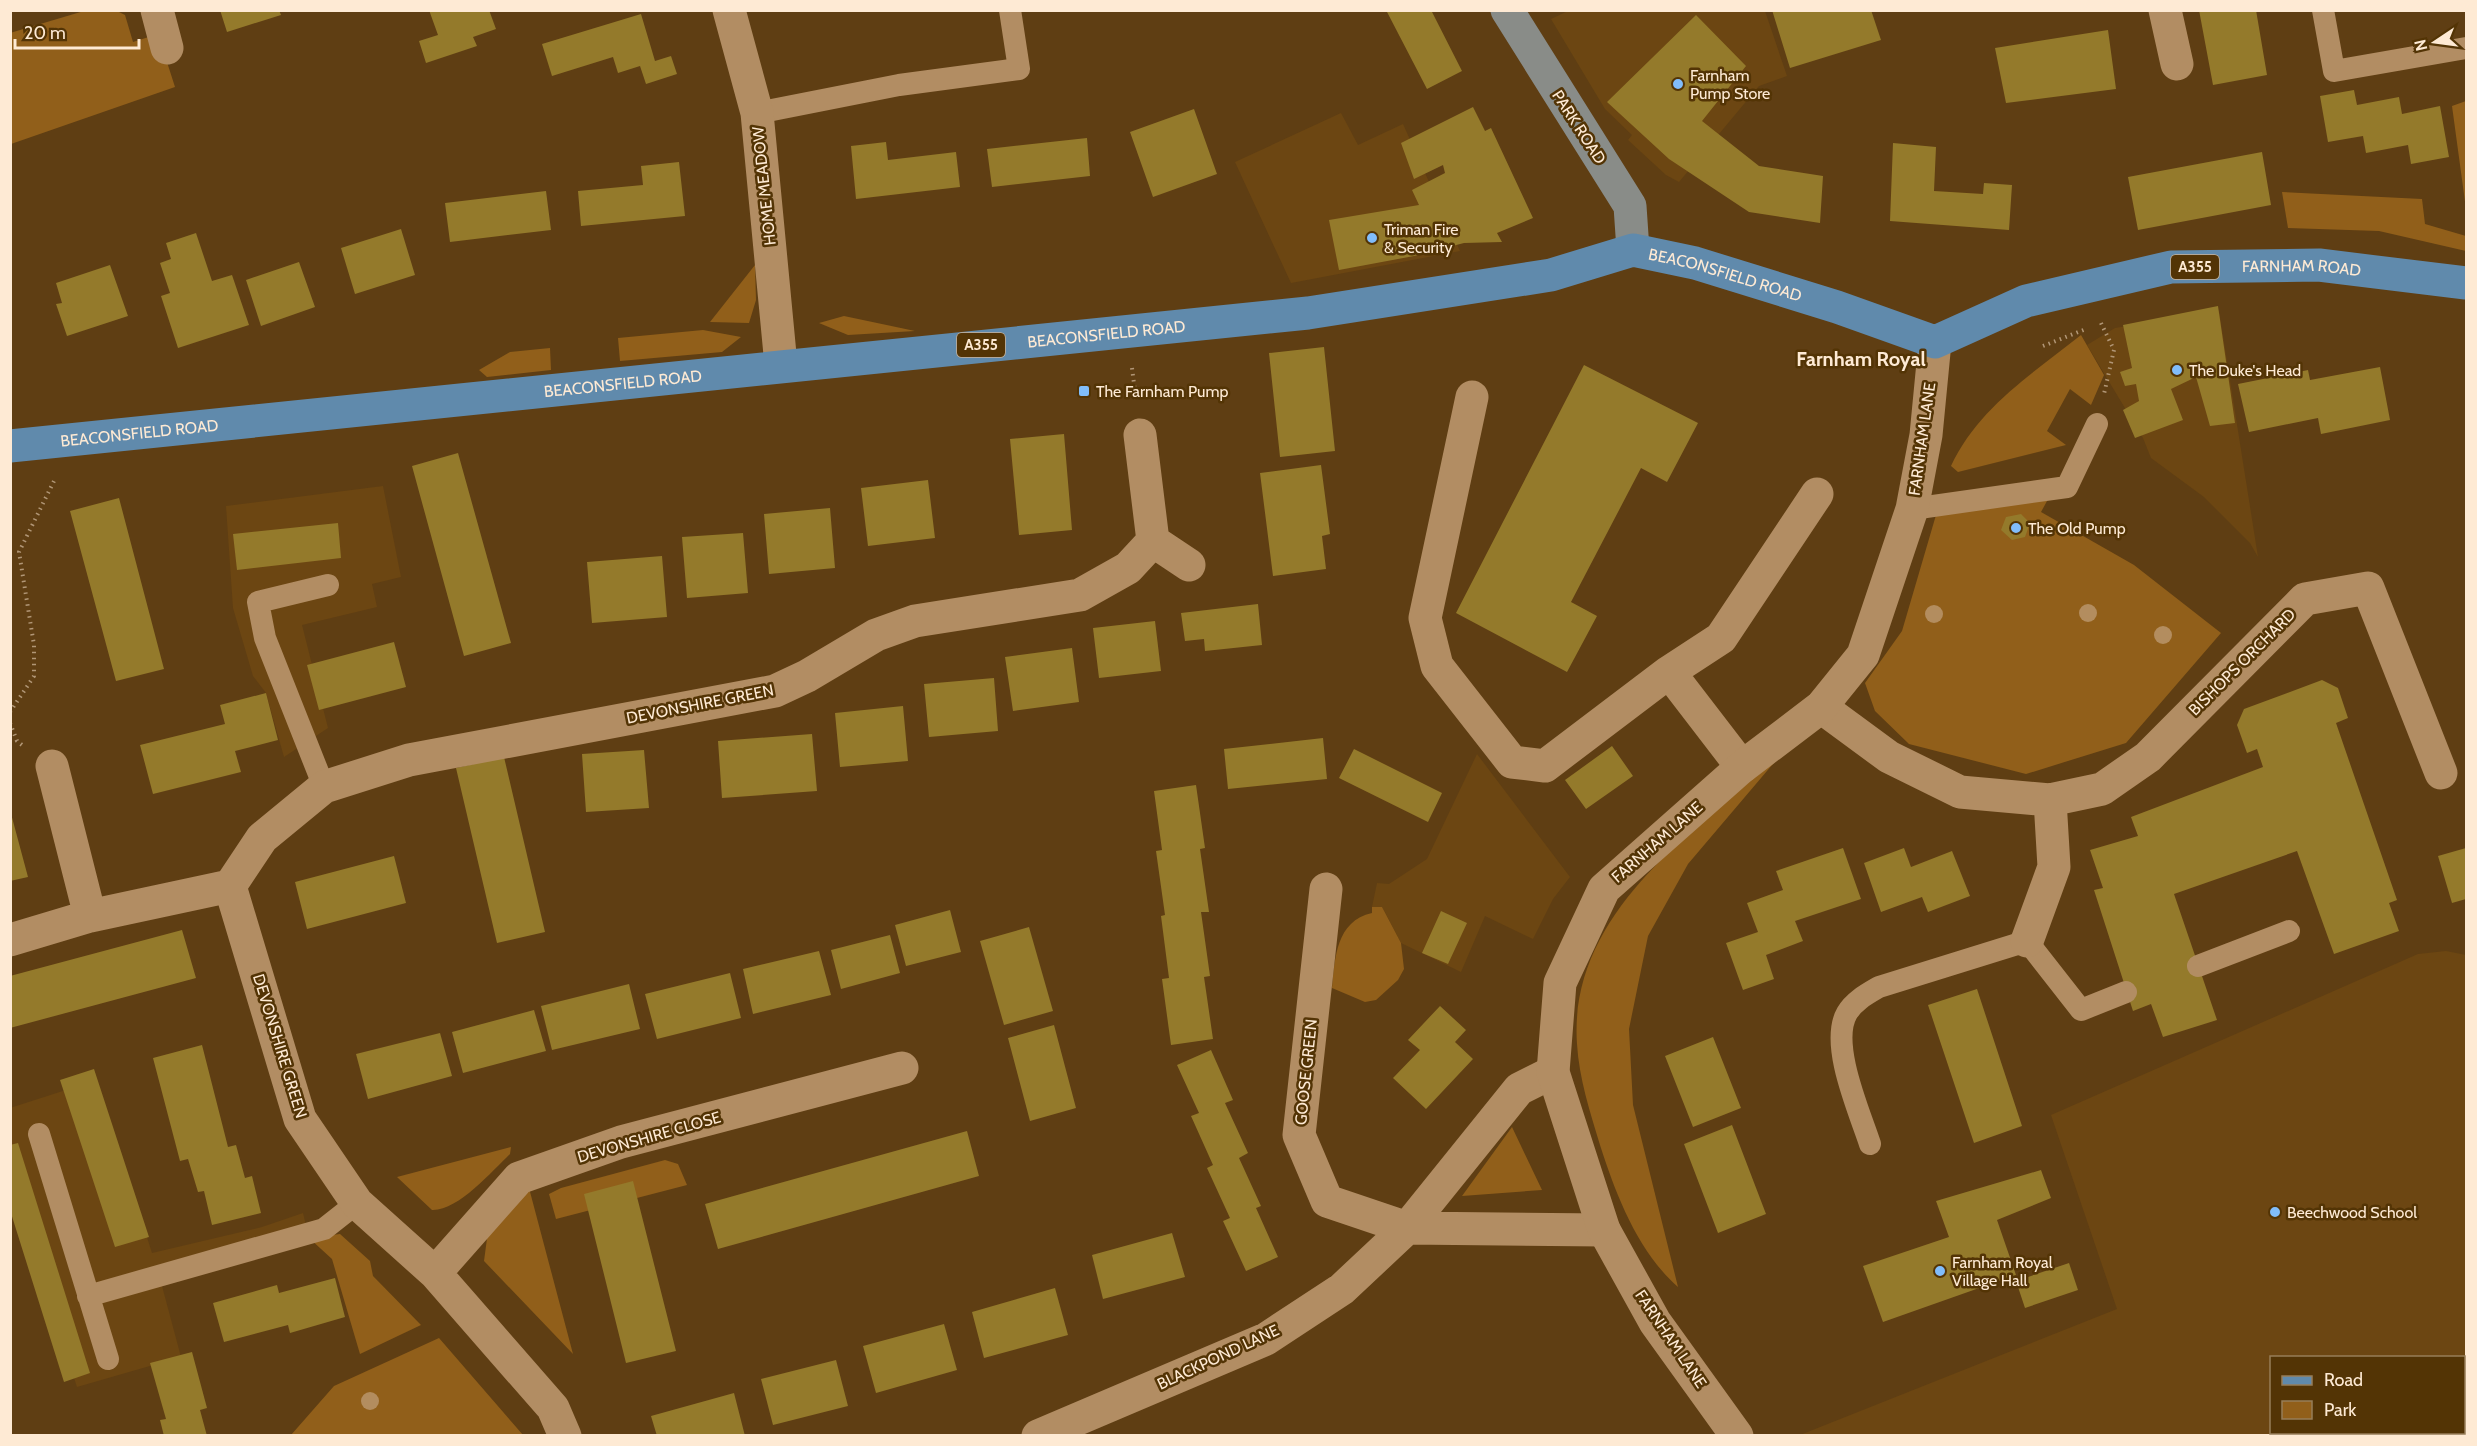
<svg xmlns="http://www.w3.org/2000/svg" width="2477" height="1446" font-family="Cabin,sans-serif">
<style>
.built{fill:#6c4612;fill-rule:evenodd}
.green{fill:#915f1a}
.building{fill:#947a2b}
.lines{fill:none;stroke-linecap:round;stroke-linejoin:round}
.path{stroke:#b19676;stroke-width:4;stroke-dasharray:1.5 4.5;stroke-linecap:butt}
.service{stroke:#b28d63;stroke-width:22}
.minor{stroke:#b28d63;stroke-width:33}
.tertiary{stroke:#b28d63;stroke-width:33}
.secondary{stroke:#898c88;stroke-width:33}
.primary{stroke:#608aac;stroke-width:33}
.tree{fill:#b38d5f}
.poi-dot{fill:#81bdfa;stroke:#533405;stroke-width:2}
.labels{text-anchor:middle;dominant-baseline:central;stroke-width:5;stroke-linejoin:round;paint-order:stroke}
.shield{fill:#533405;stroke:#cbb396;stroke-width:1.5}
.shield-label{font-size:15px;font-weight:bold;fill:#feead4}
.poi-label{font-size:16px;fill:#feead4;stroke:#533405;text-anchor:start}
.street-label{font-size:16px;fill:#feead4;stroke:#533405}
.quarter-label{font-size:20px;font-weight:bold;fill:#feead4;stroke:#533405}
</style>
<rect width="100%" height="100%" fill="#5f3e13"/>
<path class="built" d="M1570,10l195,1 22,65 -28,10 -80,96 -13,-7 -38,-35 4,-5 -27,-26 -54,-90z
M1341,113l17,32 45,-21 57,127 -169,32 -56,-121z
M2219,311l39,246 -8,-14 -46,-46 -53,-39 -8,-20 -56,-93 28,-17z
M383,486l18,91 -29,7 5,23 -75,18 26,103 -44,29 -18,-64 -13,-17 -20,-68 -7,-102z
M1477,754l93,123 -17,22 -20,40 -48,-23 -24,56 -60,-29 -19,-36h-10l5,-24 12,1 38,-25z
M2446,951l20,4v480h-666l317,-126 -66,-194 367,-161zM2272,1358h192v74h-192z
M97,1080l55,173 110,-26 41,-14 6,25 -147,48 19,71 -104,30 -66,-202 -1,-77z"/>
<path class="green" d="M84,11h33l8,4 8,27 25,-8 17,53 -164,57 -1,-111z
M2466,101v108l-14,-103z
M2282,192l140,7 3,25 41,12v15l-87,-20 -91,-3z
M755,265l1,35 -7,23 -39,-1z
M844,316l71,15 -67,4 -29,-12z
M703,330l38,7 -19,15 -102,9 -2,-23z
M2081,335l23,40 -13,30 -21,-16 -23,42 19,14 -108,27 -7,-6c27,-58 81,-92 130,-131z
M550,348l1,22 -64,7 -8,-7 31,-18z
M2052,492l-11,20 93,53 87,68 -95,110 -100,31 -117,-30 -34,-33 -10,-28 37,-52 34,-116z
M1778,758l-90,106 -40,72 -19,93 4,76 45,182c-40,-35 -62,-92 -78,-142 -10,-33 -21,-67 -23,-101 -9,-129 115,-212 201,-286z
M1372,907h10l19,36 3,26 -6,11 -22,20 -11,2 -33,-14c3,-30 4,-67 40,-75z
M1512,1127l30,63 -80,6z
M511,1147l-1,7c-18,17 -52,57 -78,56l-35,-33z
M665,1160l13,4 9,21 -131,34 -7,-25 12,-6z
M529,1188l44,166 -89,-93 4,-30z
M340,1234l30,27 3,15 48,49 -61,29 -28,-95 -23,-21z
M439,1338l84,97h-232l43,-49z"/>
<path class="building" d="M220,10h59l2,5 -54,17z
M429,10h60l7,19 -23,8 4,9 -51,17 -7,-22 19,-6z
M1386,10h45l31,61 -35,18z
M1772,10h99l10,30 -91,28z
M2199,10h57l11,65 -54,10z
M641,14l14,47 16,-5 6,18 -31,10 -6,-18 -22,7 -5,-16 -61,19 -10,-32z
M1696,15l50,51 -44,55 57,45 64,10 -3,47 -71,-11 -80,-53 -62,-57z
M2108,30l8,59 -110,14 -11,-55z
M2354,90l3,15 42,-8 3,17 38,-8 9,51 -38,7 -3,-19 -42,8 -3,-17 -35,6 -8,-46z
M1473,107l12,24 6,-3 42,90 -36,15 5,9 -38,1 -50,13 -75,14 -10,-50 90,-15 -7,-15 33,-17 -2,-8 -29,14 -13,-36z
M1194,109l23,65 -64,23 -23,-65z
M1087,138l3,38 -98,11 -5,-38z
M886,142l2,18 68,-8 4,35 -104,12 -5,-53z
M1893,143l43,4 -2,44 49,3 1,-11 28,2 -3,45 -119,-9z
M2262,152l9,53 -133,25 -10,-53z
M679,162l6,54 -104,10 -3,-35 65,-6 -2,-19z
M546,191l5,39 -101,12 -5,-39z
M401,229l14,46 -60,19 -14,-46z
M196,233l16,48 20,-6 17,50 -71,23 -17,-52 9,-3 -10,-30 11,-4 -5,-16z
M299,262l16,45 -54,19 -15,-46z
M110,265l18,51 -61,20 -11,-32 6,-1 -6,-20z
M2218,306l17,117 -25,3 -14,-49 -25,12 12,31 -48,18 -12,-28 16,-9 -3,-17 -11,2 -5,-14 12,-4 -9,-43z
M1324,347l11,104 -55,6 -11,-104z
M1584,365l114,58 -31,59 -26,-14 -70,134 26,14 -30,56 -111,-59z
M2380,367l10,53 -69,14 -3,-16 -69,14 -11,-48 70,-14 2,10z
M1064,434l8,96 -53,5 -9,-96z
M458,453l53,190 -47,13 -52,-190z
M1321,465l9,69 -8,2 4,33 -53,7 -13,-103z
M928,480l7,58 -67,8 -7,-58z
M119,498l45,171 -48,12 -46,-170z
M830,508l5,60 -66,6 -5,-60z
M2021,514l9,9 -5,14 -13,3 -11,-10 5,-13z
M338,523l3,35 -104,12 -4,-36z
M743,533l5,60 -61,5 -5,-61z
M662,556l5,61 -75,6 -5,-61z
M1258,604l4,41 -57,6 -1,-12 -19,2 -4,-28z
M1155,621l6,50 -62,7 -6,-50z
M394,642l12,45 -87,23 -12,-45z
M1072,648l7,54 -66,9 -8,-54z
M994,678l4,53 -69,6 -5,-53z
M2322,680l16,8 10,30 -12,5 61,177 -8,3 10,28 -65,23 -37,-103 -123,43 43,126 -54,17 -12,-33 -18,7 -39,-121 9,-2 -13,-38 48,-14 -7,-19 132,-50 -6,-18 -10,4 -10,-28 7,-16z
M266,693l12,47 -43,11 6,21 -88,22 -13,-49 85,-21 -5,-19z
M903,706l5,55 -68,6 -5,-54z
M812,734l5,57 -95,7 -4,-57z
M1323,738l4,41 -99,10 -4,-40z
M1612,746l21,30 -47,33 -21,-29z
M1354,749l88,44 -14,29 -89,-44z
M644,750l5,58 -63,4 -4,-58z
M504,757l41,175 -48,11 -41,-175z
M1196,785l9,63 -5,1 9,63h-8l9,64 -6,1 9,62 -42,6 -9,-66 7,-1 -8,-62 4,-1 -9,-64 6,-1 -8,-59z
M10,810l18,67 -18,4z
M1843,848l18,51 -66,22 8,20 -37,14 8,24 -31,11 -17,-47 32,-11 -11,-29 36,-13 -7,-19z
M1904,848l7,19 41,-16 18,45 -42,16 -6,-15 -41,15 -17,-49z
M2466,848v51l-14,4 -14,-47z
M394,856l12,47 -99,26 -12,-47z
M950,910l11,42 -55,14 -11,-41z
M1441,911l26,12 -19,41 -26,-11z
M1029,927l24,84 -49,14 -24,-84z
M182,930l14,48 -186,50v-52z
M890,935l10,38 -59,16 -10,-39z
M819,951l12,44 -78,19 -10,-45z
M730,973l11,45 -84,21 -12,-45z
M629,984l11,45 -88,21 -11,-44z
M1977,989l45,137 -48,17 -46,-138z
M1440,1006l26,24 -11,12 18,17 -47,50 -33,-31 27,-28 -12,-10z
M534,1010l12,41 -83,22 -11,-41z
M1054,1025l22,83 -46,13 -22,-83z
M440,1033l12,43 -84,23 -12,-45z
M1713,1037l28,71 -48,19 -28,-71z
M202,1045l26,102 8,-2 9,33 7,-2 9,37 -49,12 -8,-34 -6,1 -10,-33 -8,2 -27,-103z
M1211,1050l22,50 -8,3 23,50 -9,5 22,48 -5,2 22,49 -32,14 -23,-50 7,-3 -23,-50 6,-3 -22,-49 8,-3 -22,-48z
M94,1069l55,168 -34,10 -55,-167z
M1732,1125l34,89 -48,19 -34,-89z
M967,1131l12,45 -261,73 -13,-45z
M18,1143l72,230 -26,9 -54,-172v-65z
M2041,1170l10,28 -54,22 19,55 -133,47 -20,-56 86,-29 -13,-36z
M633,1181l43,170 -50,12 -42,-169z
M1172,1233l13,44 -82,22 -11,-44z
M2069,1263l9,27 -53,18 -9,-27z
M335,1278l10,39 -55,16 -2,-8 -64,17 -11,-39 64,-18 2,8z
M1055,1288l13,47 -84,23 -12,-46z
M944,1324l13,46 -81,23 -13,-47z
M192,1352l15,56 -7,2 7,26h-43l-4,-16 6,-1 -16,-56z
M836,1360l12,46 -75,19 -12,-46z
M734,1393l11,43h-88l-6,-20z"/>
<g class="lines">
<path class="path" d="M2101,323l13,27 -10,44
M2043,346l43,-17
M1132,368l4,31
M10,712l24,-36v-31l-15,-93 35,-71
M10,723l7,18 5,4"/>
<path class="service" d="M2323,10l11,61 132,-23
M757,113l142,-28 120,-16 -9,-59
M1912,509l155,-22 30,-63
M324,787l-59,-149 -7,-36 70,-17
M2198,966l91,-35
M39,1134l69,225
M1870,1144c-10,-31 -41,-100 -23,-131 7,-12 20,-19 32,-26l148,-46 54,69 45,-18
M88,1296l236,-67 33,-26"/>
<path class="minor" d="M157,10l10,38
M729,10l28,103 24,252
M2165,10l12,54
M1472,397l-47,221 12,48 75,96 33,4 124,-94 52,-34 96,-144
M1153,541l36,24
M1669,672l73,95
M1821,707l68,50 71,35 90,8 52,-11 46,-32 157,-158 63,-11 73,185
M52,766l38,150 140,-30
M1326,889l-27,246 28,66 80,27 197,2
M10,940l80,-24
M2027,941l27,-74 -4,-67
M435,1273l84,-95 102,-36 281,-74
M565,1436l-12,-28 -118,-135 -78,-70 -57,-84 -70,-233 32,-48 62,-51 85,-27 366,-69 32,-15 69,-41 39,-14 165,-26 48,-27 25,-27 -13,-106
M1038,1436l228,-97 76,-50 65,-61 112,-139 34,-17"/>
<path class="tertiary" d="M1737,1436l-82,-114 -51,-92 -51,-158 7,-89 44,-94 138,-122 79,-60 42,-52 49,-146 14,-74 9,-93"/>
<path class="secondary" d="M1507,10l123,196 3,44"/>
<path class="primary" id="s1" d="M10,446l1298,-133 243,-38 82,-25 62,13 142,44 98,35 91,-41 145,-34 148,-2 147,18"/>
</g>
<g class="tree">
<circle cx="2088" cy="613" r="9"/>
<circle cx="1934" cy="614" r="9"/>
<circle cx="2163" cy="635" r="9"/>
<circle cx="370" cy="1401" r="9"/>
</g>
<g class="poi-dot">
<circle cx="1678" cy="84" r="6"/>
<circle cx="1372" cy="238" r="6"/>
<circle cx="2177" cy="370" r="6"/>
<rect x="1078" y="385" width="12" height="12" rx="3"/>
<circle cx="2016" cy="528" r="6"/>
<circle cx="2275" cy="1212" r="6"/>
<circle cx="1940" cy="1271" r="6"/>
</g>
<g class="labels">
<g class="shield">
<rect x="2171" y="255" width="48" height="24" rx="4.5"/>
<rect x="957" y="333" width="48" height="24" rx="4.5"/>
</g>
<g class="shield-label">
<text x="2195" y="267">A355</text>
<text x="981" y="345">A355</text>
</g>
<g class="poi-label">
<text x="1690" y="75">Farnham<tspan x="1690" dy="18">Pump Store</tspan></text>
<text x="1384" y="229">Triman Fire<tspan x="1384" dy="18">&amp; Security</tspan></text>
<text x="2189" y="370">The Duke's Head</text>
<text x="1096" y="391">The Farnham Pump</text>
<text x="2028" y="528">The Old Pump</text>
<text x="2287" y="1212">Beechwood School</text>
<text x="1952" y="1262">Farnham Royal<tspan x="1952" dy="18">Village Hall</tspan></text>
</g>
<g class="street-label">
<text transform="translate(1579 127) rotate(57)">PARK ROAD</text>
<text transform="translate(764 186) rotate(-96)">HOME MEADOW</text>
<text stroke="none"><textPath href="#s1" startOffset="2332">FARNHAM ROAD</textPath></text>
<text stroke="none"><textPath href="#s1" startOffset="1732">BEACONSFIELD ROAD</textPath></text>
<text stroke="none"><textPath href="#s1" startOffset="1102">BEACONSFIELD ROAD</textPath></text>
<text stroke="none"><textPath href="#s1" startOffset="616">BEACONSFIELD ROAD</textPath></text>
<text stroke="none"><textPath href="#s1" startOffset="130">BEACONSFIELD ROAD</textPath></text>
<text transform="translate(1922 439) rotate(-82)">FARNHAM LANE</text>
<text transform="translate(2242 662) rotate(-45)">BISHOPS ORCHARD</text>
<text transform="translate(700 704) rotate(-11)">DEVONSHIRE GREEN</text>
<text transform="translate(1657 842) rotate(-41)">FARNHAM LANE</text>
<text transform="translate(280 1046) rotate(73)">DEVONSHIRE GREEN</text>
<text transform="translate(1306 1072) rotate(-84)">GOOSE GREEN</text>
<text transform="translate(649 1137) rotate(-16)">DEVONSHIRE CLOSE</text>
<text transform="translate(1671 1339) rotate(56)">FARNHAM LANE</text>
<text transform="translate(1218 1357) rotate(-25)">BLACKPOND LANE</text>
</g>
<g class="quarter-label">
<text x="1861" y="359">Farnham Royal</text>
</g>
</g>
<rect width="2477" height="1446" fill="none" stroke="#feead4" stroke-width="24"/>
<rect x="2270" y="1356" width="195" height="78" fill="#533405" stroke="#977d58" stroke-width="1.5"/>
<rect x="2282" y="1376" width="30" height="9" fill="#608aac" stroke="#977d58" stroke-width="1.5"/>
<text x="2324" y="1386" font-size="18" fill="#feead4">Road</text>
<rect x="2282" y="1401" width="30" height="18" fill="#915f1a" stroke="#977d58" stroke-width="1.5"/>
<text x="2324" y="1416" font-size="18" fill="#feead4">Park</text>
<g transform="translate(2435 42) rotate(257)" stroke="#533405" stroke-width="4.5" paint-order="stroke">
<path d="M0-4.5L10 22L0 15L-10 22Z" fill="#feead4"/>
<text y="-9" font-size="16" font-weight="bold" text-anchor="middle" fill="#feead4">N</text>
</g>
<path d="M15 39v9h124v-9" fill="none" stroke="#feead4" stroke-width="3"/>
<text x="24" y="39" font-size="18" fill="#feead4" stroke="#533405" stroke-width="4.5" paint-order="stroke">20 m</text>
</svg>
